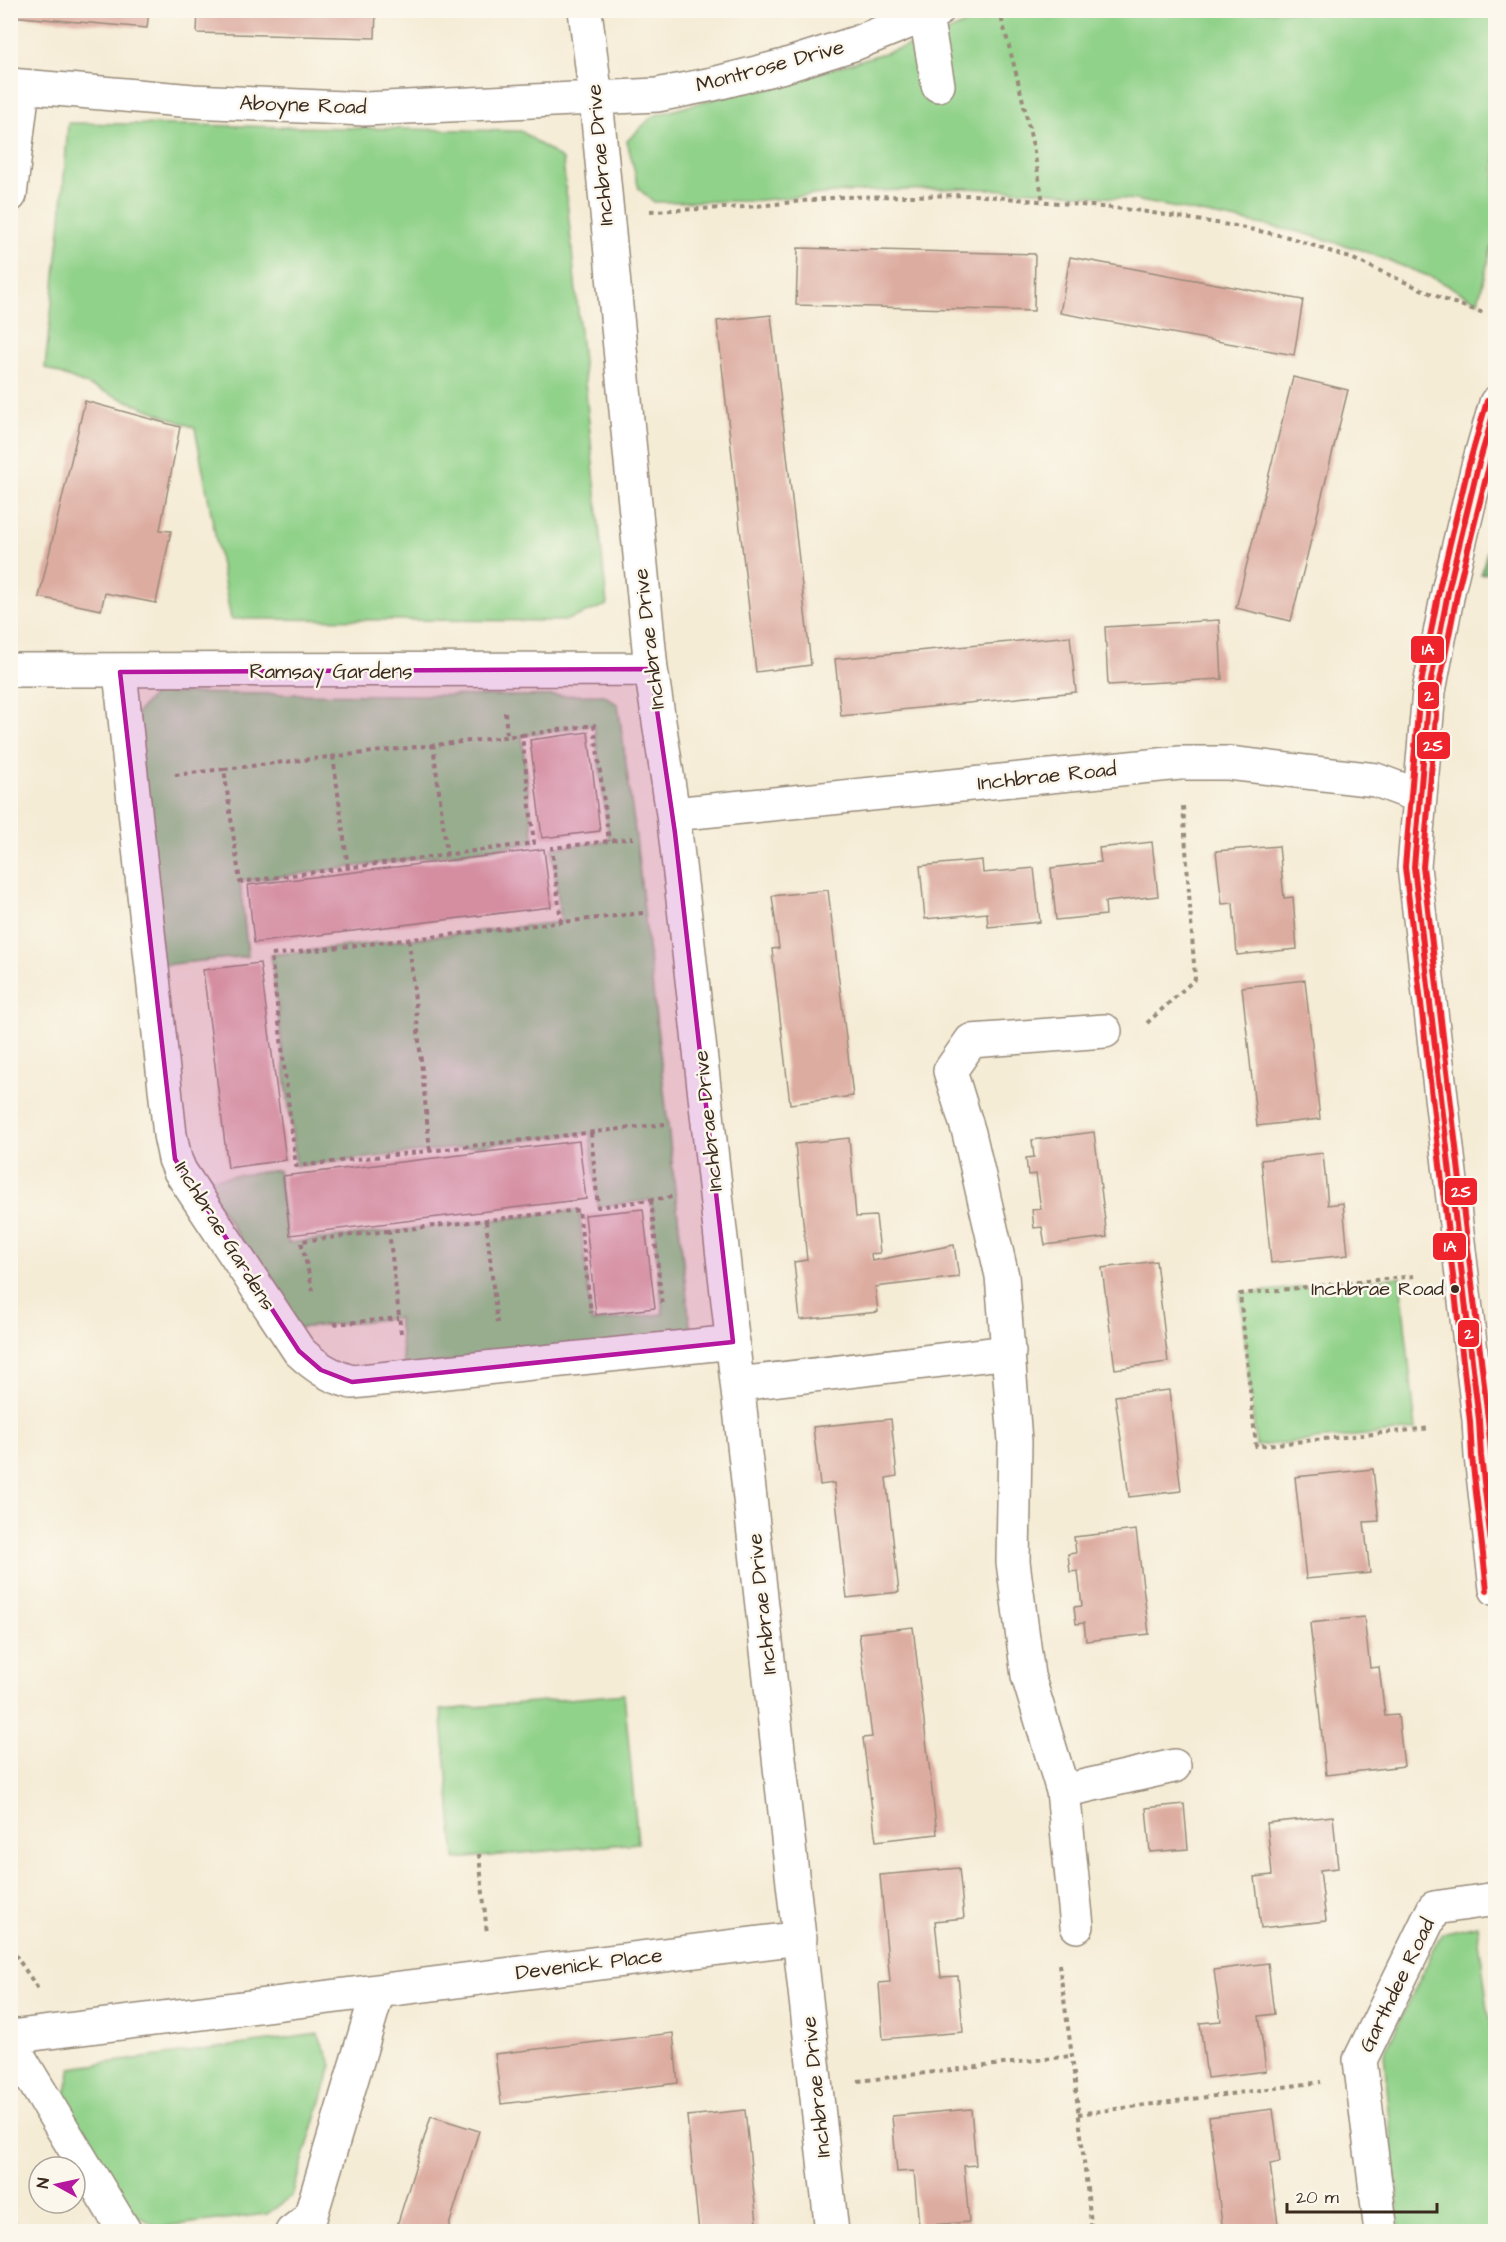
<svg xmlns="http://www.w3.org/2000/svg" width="1506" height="2242" font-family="'Architects Daughter',sans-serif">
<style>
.green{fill:#91d28a;stroke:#667e54;stroke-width:1.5}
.forest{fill:#74b476;stroke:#586f4a;stroke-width:1.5}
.building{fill:#ddaca0}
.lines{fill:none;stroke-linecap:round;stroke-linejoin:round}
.minor-casing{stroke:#988b7a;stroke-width:36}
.path{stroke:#988b7a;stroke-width:4;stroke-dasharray:4.5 4.5;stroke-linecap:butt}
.minor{stroke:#fff;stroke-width:33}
.bus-1-casing{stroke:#fbf7ec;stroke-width:10}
.bus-2-casing{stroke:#fbf7ec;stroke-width:10}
.bus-3-casing{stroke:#fbf7ec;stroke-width:10}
.bus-1{stroke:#ee232c;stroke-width:6}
.bus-2{stroke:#ee232c;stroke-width:6}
.bus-3{stroke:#ee232c;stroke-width:6}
.marked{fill:#b5179e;fill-opacity:0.2;stroke:#b5179e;stroke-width:4.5;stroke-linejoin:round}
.bus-dot{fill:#3b2a1e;stroke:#fbf7ec;stroke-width:2}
.labels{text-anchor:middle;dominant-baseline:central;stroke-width:5;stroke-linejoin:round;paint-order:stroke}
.bus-label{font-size:20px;fill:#3b2a1e;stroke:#fbf7ec;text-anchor:end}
.street-label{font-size:21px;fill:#3b2a1e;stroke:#fbf7ec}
.line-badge{stroke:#fbf7ec;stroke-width:2}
.badge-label{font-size:16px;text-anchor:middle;font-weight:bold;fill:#fff}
</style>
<rect width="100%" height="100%" fill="#fbf7ec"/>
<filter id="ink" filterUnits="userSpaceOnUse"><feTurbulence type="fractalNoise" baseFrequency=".0167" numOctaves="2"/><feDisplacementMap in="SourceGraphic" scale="12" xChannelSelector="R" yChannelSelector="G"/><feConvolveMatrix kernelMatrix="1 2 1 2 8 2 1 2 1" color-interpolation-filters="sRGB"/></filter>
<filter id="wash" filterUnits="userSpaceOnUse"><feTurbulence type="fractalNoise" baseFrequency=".008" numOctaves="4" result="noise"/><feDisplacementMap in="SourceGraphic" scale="24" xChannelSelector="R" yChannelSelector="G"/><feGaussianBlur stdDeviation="1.35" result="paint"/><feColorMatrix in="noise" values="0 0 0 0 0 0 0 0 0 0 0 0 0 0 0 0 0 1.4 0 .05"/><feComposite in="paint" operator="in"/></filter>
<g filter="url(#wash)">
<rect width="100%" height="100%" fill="#f5ecd6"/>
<path class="green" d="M993,11h502v223l-17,68 -42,-23 -78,-30 -59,-17 -164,-32 -81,-8 -89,-4 -121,4 -93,9 -97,1 -15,-13 -12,-48 26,-25 64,-18 64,-14 153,-46z
M68,123l453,8 42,29 44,445 -43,16 -333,-2 -36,-191 -150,-60 16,-148z
M155,693l369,3 80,-1 14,10 18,133 55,496 -287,33 -6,-49 -100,10 -96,-148 76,-10 10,73 291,-33 13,112 71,-8 -12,-114 -53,7 -8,-74 -294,33 -25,-211 290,-33 -9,-74 57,-7 -15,-116 -72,11 12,107 -294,39 8,74 -85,9 -27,-251z
M1400,1277l16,153 -160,16 -16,-152z
M624,1694l14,149 -183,16 -14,-149z
M1477,1925l19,145 -1,161h-95l-16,-177 58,-121z
M318,2034l14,31 -40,131 -25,18 -108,13 -27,-14 -68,-113 7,-32z"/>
<path class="forest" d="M1495,521v51l-14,2z"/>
<g id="blocks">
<path class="building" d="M10,10h139l-2,18 -137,-12z
M198,10h178l-1,28 -178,-5z
M798,248l237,6 -1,57 -238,-6z
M1070,257l233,43 -9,55 -234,-42z
M771,315l40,350 -55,7 -39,-351z
M1293,377l55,13 -57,231 -55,-13z
M85,401l95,26 -20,103 11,1 -15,72 -51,-10 -4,17 -62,-13z
M1219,620l3,59 -114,6 -3,-58z
M1070,636l6,56 -235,24 -6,-57z
M588,732l12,99 -58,7 -12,-98z
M1152,842l6,54 -53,6 1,13 -50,5 -5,-52 50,-6 -2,-14z
M1279,846l5,52 9,-1 4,52 -60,6 -4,-52 -11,1 -6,-53z
M544,849l7,58 -297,36 -6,-58z
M982,860l1,13 51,-5 6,54 -52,5 -1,-14 -62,6 -5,-53z
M828,890l25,206 -63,8 -18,-155 7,-1 -7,-52z
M260,963l26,197 -58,8 -25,-198z
M1305,980l15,139 -63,7 -15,-139z
M1094,1132l13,105 -62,8 -3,-18 -8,1 -2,-18 9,-1 -5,-35 -8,1 -2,-17 8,-1 -2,-17z
M849,1138l7,79 20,-1 4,37 -9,1 1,7 82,-16 5,32 -84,10 3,25 -78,8 -6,-58 13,-2 -12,-116z
M579,1141l7,58 -296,36 -7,-59z
M1323,1153l5,52 15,-2 5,52 -77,8 -10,-103z
M643,1209l12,99 -59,7 -11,-100z
M1156,1261l12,101 -53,7 -13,-101z
M1169,1390l12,101 -52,6 -14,-101z
M891,1419l6,57 -11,2 13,114 -52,6 -13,-115 -14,2 -7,-58z
M1373,1469l6,52 -15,1 6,51 -64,6 -11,-102z
M1136,1530l13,104 -63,7 -2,-18 -8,1 -2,-17 8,-1 -4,-35 -8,1 -2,-18 8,-1 -2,-16z
M1364,1617l6,51 9,-1 6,49 13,-1 6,51 -78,9 -16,-152z
M913,1627l24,207 -61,7 -13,-103 9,-1 -13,-104z
M1184,1804l4,45 -38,3 -4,-44z
M1333,1816l5,52 -18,2 6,51 -65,7 -6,-51 17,-2 -5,-52z
M959,1868l5,50 -29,3 6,56 17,-1 5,56 -80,7 -4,-56 11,-1 -10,-107z
M1268,1963l6,51 -15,2 7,55 -59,7 -7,-55 21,-2 -7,-51z
M673,2033l5,50 -177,21 -6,-50z
M971,2109l5,56 -12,1 5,56 -50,4 -5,-55 -17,1 -5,-56z
M1273,2109l7,53 -10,2 9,68h-56l-14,-115z
M745,2110l13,122h-59l-12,-116z
M431,2116l48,15 -14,43 -18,58h-52z
M10,2213l11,19h-11z"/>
</g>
</g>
<g filter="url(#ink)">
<use href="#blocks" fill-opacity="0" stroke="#988b7a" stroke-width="1.5"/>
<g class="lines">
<defs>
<path id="minor" d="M585,10l11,89 55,570 22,145 11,94 148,1324
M926,16l12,69
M10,85l183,16 172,8 292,-14 56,-11 71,-18 72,-23 82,-33
M10,195l13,-108
M1496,403l-19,67 -28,117 -20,104 -15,176 65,553 2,36 15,133
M10,670l641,-1
M120,672l50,463 5,24 5,12 119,180c17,16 31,25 53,31l381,-40
M673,814l507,-51h48l148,17 43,16
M738,1384l271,-32
M1063,1791l111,-25
M1077,1926l-14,-135 -35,-115 -15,-114 2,-121 -13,-165 -33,-143 -19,-62 21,-30 134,-10
M10,2037l790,-99
M10,2042l115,190
M292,2232l18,-14 68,-227
M1381,2232l-21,-172 74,-152 62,-9"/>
</defs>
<use href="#minor" class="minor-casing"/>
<path class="path" d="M999,10c18,64 34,127 44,193
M650,211l97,-4 94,-10 133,-2 160,15 101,16 53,11 65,22 95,42 36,12
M505,712l2,24
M522,735l72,-10 15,116
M433,744l14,111
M333,756l15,112
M175,775l49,-6 16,113 294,-39 -12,-108 -298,34
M643,913l-372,42 25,211 369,-42
M561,922l-9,-74 81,-10
M409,940l21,211
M1147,1023l48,-44 -12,-173
M591,1133l7,74 74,-10
M651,1200l11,106
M486,1221l11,102
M1414,1276l-174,18 16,152 175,-18
M313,1291l-12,-50 88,-10
M334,1324l65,-6
M401,1333l-12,-102 190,-21 12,103
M479,1854l8,80
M10,1947l28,42
M1059,1964l13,92 20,176
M858,2081l213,-25
M1078,2114l243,-32"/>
<use href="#minor" class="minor"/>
<defs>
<path id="bus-1" d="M1496,405l-19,65 -28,117 -20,104 -15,176 65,553 2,36 15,129"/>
<path id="bus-2" d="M1487,1590l-15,-133 -2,-36 -65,-554 15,-178 20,-104 28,-117 19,-67"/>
<path id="bus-3" d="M1496,438l-38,151 -20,103 -15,175 65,552 8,85"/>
</defs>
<use href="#bus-1" class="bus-1-casing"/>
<use href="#bus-2" class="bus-2-casing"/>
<use href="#bus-3" class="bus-3-casing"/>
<use href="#bus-1" class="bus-1"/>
<use href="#bus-2" class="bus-2"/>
<use href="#bus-3" class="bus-3"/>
</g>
</g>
<path class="marked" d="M651,669l24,164 58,509 -381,40 -31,-12 -22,-19 -124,-192 -55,-487z"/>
<circle class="bus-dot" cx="1455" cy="1289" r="5"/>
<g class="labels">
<g class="bus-label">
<text x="1444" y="1289">Inchbrae Road</text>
</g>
<g class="street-label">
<text transform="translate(770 66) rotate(-15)">Montrose Drive</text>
<text transform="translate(303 105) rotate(2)">Aboyne Road</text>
<text transform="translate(600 155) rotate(-95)">Inchbrae Drive</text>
<text transform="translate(649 639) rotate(-97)">Inchbrae Drive</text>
<text x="331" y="671">Ramsay Gardens</text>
<text transform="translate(1047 776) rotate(-6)">Inchbrae Road</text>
<text transform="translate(708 1121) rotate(-96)">Inchbrae Drive</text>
<text transform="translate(225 1236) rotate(58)">Inchbrae Gardens</text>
<text transform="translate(762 1604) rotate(-96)">Inchbrae Drive</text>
<text transform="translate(589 1964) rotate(-7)">Devenick Place</text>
<text transform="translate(1397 1985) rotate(-64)">Garthdee Road</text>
<text transform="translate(816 2087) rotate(-96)">Inchbrae Drive</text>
</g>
</g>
<g class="line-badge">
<rect x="1410" y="635" width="35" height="29" rx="6" fill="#ee232c"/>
<rect x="1417" y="681" width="23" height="29" rx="6" fill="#ee232c"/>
<rect x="1416" y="731" width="35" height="29" rx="6" fill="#ee232c"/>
<rect x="1444" y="1177" width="34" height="29" rx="6" fill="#ee232c"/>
<rect x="1432" y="1232" width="35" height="29" rx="6" fill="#ee232c"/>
<rect x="1457" y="1319" width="23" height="29" rx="6" fill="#ee232c"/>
</g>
<g class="badge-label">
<text x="1428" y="655">1A</text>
<text x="1429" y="701">2</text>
<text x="1433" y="751">2S</text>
<text x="1461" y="1197">2S</text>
<text x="1450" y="1252">1A</text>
<text x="1469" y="1339">2</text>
</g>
<rect width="1506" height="2242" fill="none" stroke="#fbf7ec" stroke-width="36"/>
<g transform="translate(57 2185) rotate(278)"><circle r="28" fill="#fbf7ec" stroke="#aea59a" stroke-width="1.5"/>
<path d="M0-4.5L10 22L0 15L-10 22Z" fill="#b5179e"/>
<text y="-9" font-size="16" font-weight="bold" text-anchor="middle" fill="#3b2a1e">N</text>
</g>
<path d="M1287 2203v9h150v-9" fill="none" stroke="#3b2a1e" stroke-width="3"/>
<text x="1296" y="2203" font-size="18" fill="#3b2a1e" stroke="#fbf7ec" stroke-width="4.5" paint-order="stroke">20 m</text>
</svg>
